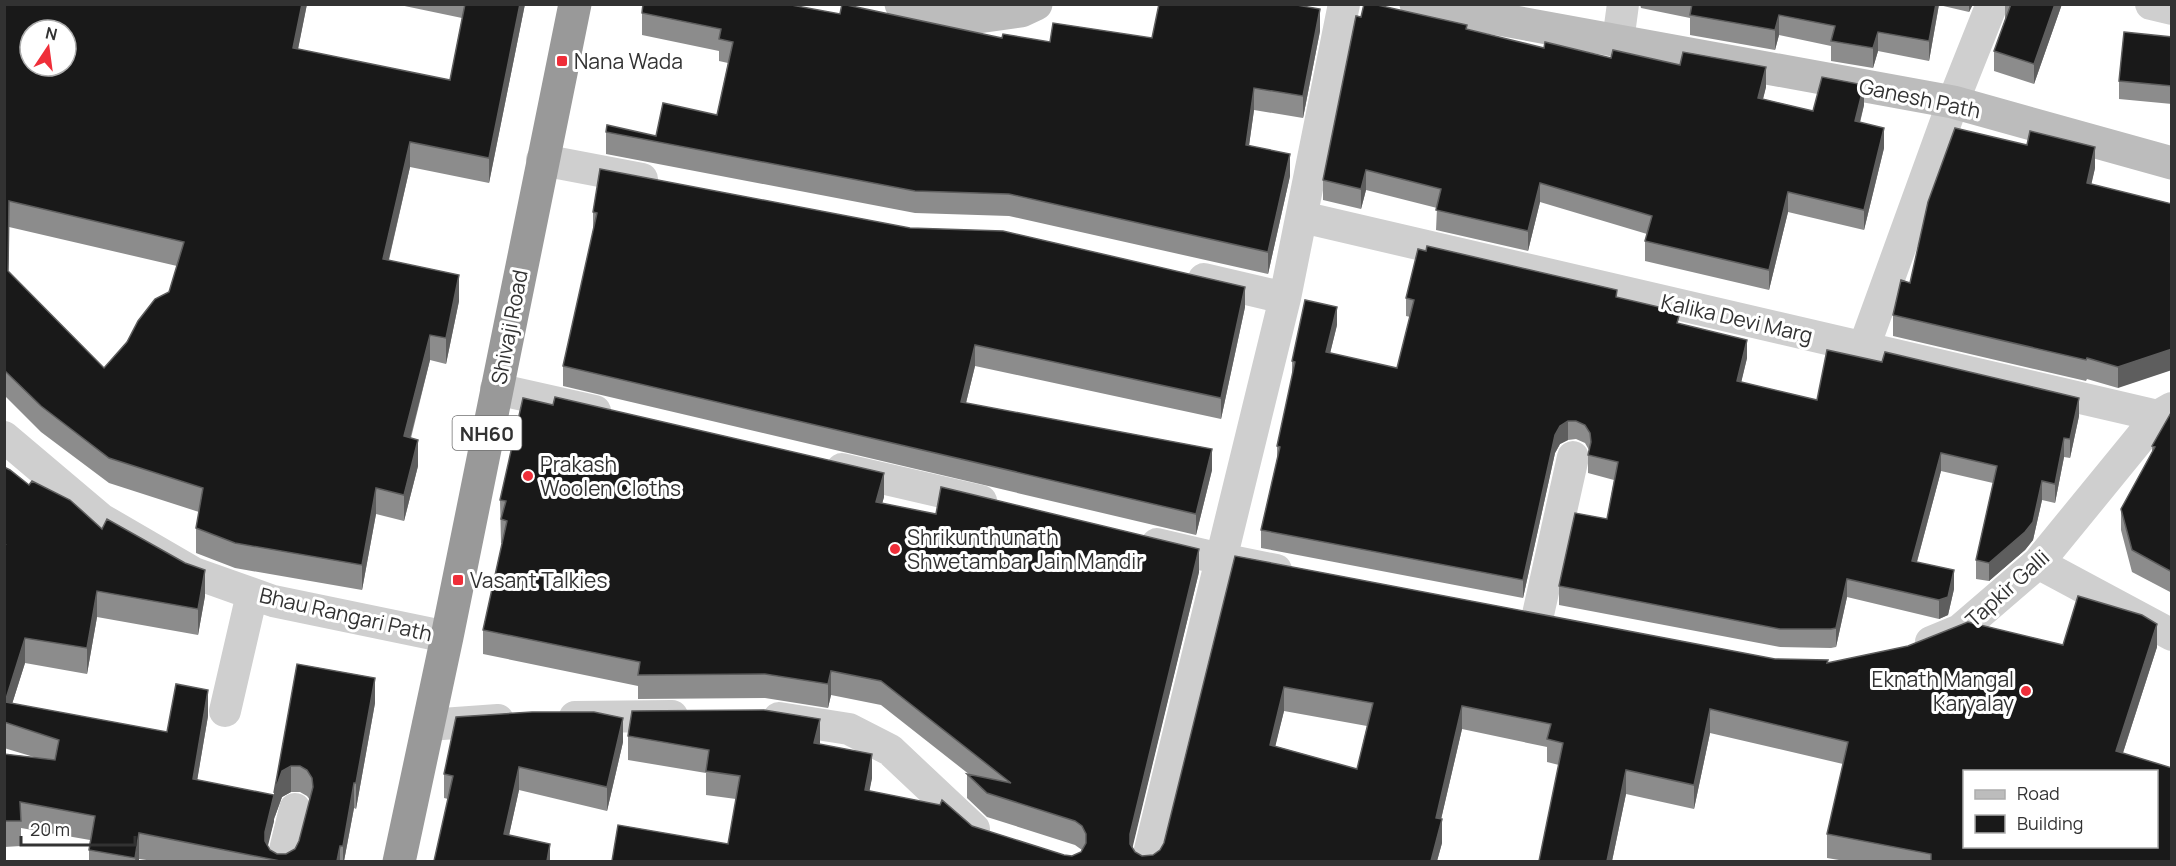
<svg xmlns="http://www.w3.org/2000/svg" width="2176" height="866" font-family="Manrope,sans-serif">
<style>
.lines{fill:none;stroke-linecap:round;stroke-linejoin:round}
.street{stroke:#cfcfcf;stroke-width:32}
.secondary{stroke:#bcbcbc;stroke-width:33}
.highway{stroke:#999;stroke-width:33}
.wall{fill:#8c8c8c;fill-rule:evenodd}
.shaded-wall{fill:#5e5e5e}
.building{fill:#191919;stroke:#5e5e5e;stroke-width:1.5;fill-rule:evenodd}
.poi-dot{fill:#ef2e39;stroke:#fff;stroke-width:2}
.labels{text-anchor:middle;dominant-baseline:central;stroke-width:6;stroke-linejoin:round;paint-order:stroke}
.shield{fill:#fff;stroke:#707070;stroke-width:1.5}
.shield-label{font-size:20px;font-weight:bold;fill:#323232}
.poi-label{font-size:21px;fill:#323232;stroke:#fff;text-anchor:start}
.street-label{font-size:21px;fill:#323232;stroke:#fff}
</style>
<rect width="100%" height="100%" fill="#fff"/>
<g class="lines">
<path class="street" d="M2151,4l21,5
M1618,41l5,-37
M542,160l100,19
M1302,217l856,199 14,-8
M1204,279l81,19
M1864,347l89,-245 39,-98
M496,389l99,22
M4,437l97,82 93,54 79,28 174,36
M842,469l139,32
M1157,544l64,15 55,11
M2038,563l134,72
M1537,619l36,-162
M1931,642l29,-12 78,-67 120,-147
M225,711l27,-117
M575,717l97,-1
M779,718l70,11 41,21 84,79
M428,725l70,-5
M282,862l13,-53
M1147,862l138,-564 59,-294"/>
<path class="secondary" d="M901,4l63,15 57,-8 15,-7
M1416,4l537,98 219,61"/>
<path class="highway" d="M399,862l48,-225 128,-633"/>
</g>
<path class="wall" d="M4,4h303l-9,45 152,31 12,-62 -67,-14h130l-36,179 -79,-16 -21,93 70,41 -13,63 -16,-4 -19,78 7,28 -14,55 -28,-7 -14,76 -127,-22 -39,-15v-25l3,-16 -90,-29 -68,-51 -37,-37zM9,227l168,39 -8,26 -42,50 -23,26 -96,-96z
M1640,4h333l-4,8 -30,-7 -10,56 -51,-10 -5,17 -42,-7v-15l-52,-11 -4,15 -85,-15v-17l-49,-10z
M2005,4h57l-28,80 -40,-13v-20l11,-31z
M642,13l198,1 162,24 48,4 270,-11 -17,87 -49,-8 -5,35 41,31 -22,98 -259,-58 -94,-3 -309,-59v-22l50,4 61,-21 11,-52 -9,-2v-10l-77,-16z
M1467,30l77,18 67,10 155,29 -3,12 50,12 51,-6 -4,18 24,25 -20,82 -76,-18 -19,78 -124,-29v-20l2,-7 -107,-32 -12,49 -92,-21 1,-22 -71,-18 -5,19 -38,-9v-20z
M2172,37v67l-53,-5v-18z
M2095,168l-4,16 81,20 -54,184 -31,-9 -1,2 -193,-45v-21l17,-32z
M593,212l652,95 -24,112 -246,-53 -9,37 246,67 -16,65 -633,-149v-20l30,-133z
M1617,297l63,27 67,34 -6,24 76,18 262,16 -9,42 -6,-1 -9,46 -13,-3 -9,40 -8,10 -36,31 -13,-2v-19l17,-77 -52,-12 -24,91 37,27 -6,26 -9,4 -92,-22 -11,50 -5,1 -51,-1 -221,-42v-19l48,-67 7,-39 -26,-7v-18l1,-5 -4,-7 -9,-4 -8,1 -8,4 -5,9 -32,145 -262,-50v-18l16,-71v-13l15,-67v-18l45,-36 -7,28 67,15 13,-51 -4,-1v-18z
M2172,411v182l-40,-21 -11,-42v-21l31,-57v-6z
M4,467l25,18 73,44 103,67 -7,39 -101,-18 -10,57 -62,-11 -13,41 155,28 41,-16 -11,64 77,41 -7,25 3,4 7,4h9l9,-5 4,-8 11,-41 -3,-4 -7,-4h-9l-9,5 -8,22 23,-155 78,39 -19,106 -2,-1 -10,53h-190l-15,-2v2h-50v-11l1,-10 -69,-12v18l-17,1v-93l30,3 -30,-9z
M884,497l-2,6 317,69 -67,275 3,5 7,4 11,-1 7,-5 4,-7 71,-287 540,103 53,4 235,-18 94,2 -34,106 49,108h-327l-18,-3v-24l16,-70 -133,-31 -16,76 -68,-15 -14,67h-73l20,-96 -12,-3v-15l-85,-18 -21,90 1,24 -5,18h-825l116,-17 8,-45 -30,-4v-22l-78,-13v-24l192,8 52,34 -3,13 103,35 92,29 8,1 9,-4 1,-2 -7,-5 -88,-28 -20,-19v-24l3,1 -89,-70 -50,-10 -3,13 -63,-10 -127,1v-13l-155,-32v-24l19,-87h-1l-1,-43zM1284,711l83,15 -10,43 -82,-23z
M623,742l-16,69 -88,-21 -10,45 41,26 -102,-62 -4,-1v-24z"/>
<path class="shaded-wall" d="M302,4h5l-14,70v-26z
M520,4h5l-36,179v-25z
M1936,4h3l-10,57v-20z
M1969,4h4l-4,8z
M2055,4h7l-28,80v-20z
M1320,9v22l-17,87v-22z
M1779,15v20l-4,15v-20z
M1878,32v19l-5,17v-20z
M1766,67v20l-8,31v-20z
M1864,85v20l-9,36v-20z
M1254,88v22l-8,57v-22z
M1884,128v20l-20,82v-20z
M410,142v25l-27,117v-25z
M2095,147v21l-8,36v-21z
M1290,154v22l-22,98v-22z
M1366,170v20l-5,19v-20z
M1540,183v19l-12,49v-20z
M1788,192v20l-19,78v-20z
M459,275v26l-13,63v-26z
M1245,287v20l-24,112v-21z
M1337,307v18l-11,45v-18z
M430,335v25l-26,102v-26z
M1747,340v18l-10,42v-19z
M975,345v21l-14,57v-21z
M2172,349v21l-54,18v-21z
M2079,398v18l-9,42v-19z
M1568,421v19l-8,4 -5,9 -32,145v-18l32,-145 5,-9z
M2064,438v19l-9,46v-19z
M418,440v26l-14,55v-26z
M1212,449v21l-16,65v-21z
M1941,453v18l-29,109v-19z
M884,473v24l-8,29v-24z
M2042,481v19l-9,40 -8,10 -36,31v-18z
M376,488v26l-14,76v-25z
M1199,549v23l-69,286v-24z
M205,570v26l-7,39v-26z
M1954,570v19l-6,26 -9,4v-19z
M1847,579v18l-11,50v-19z
M97,591v26l-10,57v-26z
M2157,624v23l-40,124 -1,-20z
M25,638v25l-19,60 -1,-21z
M831,671v24l-3,13v-24z
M375,678v25l-19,106v-26z
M1284,687v24l-14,57v-23z
M208,690v26l-15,89v-26z
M1462,706v23l-26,112v-23z
M1710,709v24l-16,76v-24z
M623,718v24l-16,69v-24z
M820,719v24l-6,23v-23z
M872,754v24l-7,36v-24z
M291,766v26l-9,5 -8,22v-26l8,-22z
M519,767v23l-15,68v-24z
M1626,770v24l-14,67h-5z
M354,783v25l-10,53h-1v-15z
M274,795v26l-9,37v-26z
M1442,819v24l-5,18h-6z
M139,833v28h-4z
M550,844v17h-3z
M340,846v15h-3z"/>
<path class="building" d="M4,4h298l-9,44 157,32 15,-76h55l-31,154 -79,-16 -27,117 76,16 -13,63 -16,-3 -26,101 14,4 -14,55 -28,-7 -14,77 -127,-22 -39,-15 7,-40 -94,-30 -68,-52 -37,-36zM30,30h36v36h-36zM9,201l175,41 -15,50 -14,7 -17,22 -11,21 -23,26 -96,-97z
M643,4h143l54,10 2,-10 160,34 1,-4 47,8 3,-19 99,15 7,-34h132l29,5 -17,87 -49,-8 -8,57 44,9 -22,98 -259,-58 -94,-3 -309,-59 1,-7 49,11 7,-33 54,12 16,-73 -14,-3 2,-10 -79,-16z
M1364,4h9l94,21 -1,4 78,19 1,-6 66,16 2,-8 67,15 3,-13 83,15 -8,31 55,13 9,-34 42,8 -9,36 29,7 -20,82 -76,-18 -19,78 -124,-29 7,-25 -112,-33 -12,48 -92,-21 5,-21 -75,-19 -5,19 -38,-9 33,-164 5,1z
M1692,4h244l-7,37 -51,-9 -5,16 -42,-7 4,-15 -56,-11 -4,15 -85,-15z
M2011,4h44l-21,60 -40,-13z
M2124,32l48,5v49l-53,-5z
M1955,128l72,17 3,-14 65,16 -8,36 85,21v145l-54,18 -31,-9 -1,2 -193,-45 8,-35 9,3 18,-81z
M600,169l310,59 93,3 242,56 -24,111 -246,-53 -14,57 251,47 -16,65 -633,-148 34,-153 -4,-1z
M1427,246l190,44 -1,7 64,15 -3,11 70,17 -10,41 80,19 10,-50 55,12 3,-10 194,46 -9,41 -6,-1 -9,46 -13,-3 -9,41 -8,10 -36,31 -13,-3 21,-94 -56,-13 -29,108 42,9 -6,27 -9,3 -92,-21 -11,49 -5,1h-51l-221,-43 16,-73 32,6 11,-57 -30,-7 3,-13 -1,-9 -5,-8 -9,-4h-8l-8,5 -5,9 -32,145 -262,-50 19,-83 -3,-1 18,-84 -3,-1 13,-61 32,7 -11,45 71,16 17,-68 -8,-2 12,-49 8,2z
M555,397l329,76 -8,29 60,12 5,-27 258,62 -69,285v10l5,8 7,4 11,-1 7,-5 4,-7 71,-287 540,103 53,1 -1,3 81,-17 60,-24 95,23 15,-49 64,19 15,9 -41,127 56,17v93h-241v-7l-104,-20 21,-92 -138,-33 -16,76 -68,-15 -19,91h-68l24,-118 -16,-4 4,-15 -89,-18 -26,112 6,1 -11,42h-819l6,-36 110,19 12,-68 -34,-5 3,-21 -81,-14 4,-25 132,-1 56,9 -6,24 58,11 -7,36 75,15 2,-5 30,26 92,29 8,1 9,-4 5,-9v-9l-4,-8 -7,-5 -88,-28 -20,-19 44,9 -130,-102 -50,-10 -3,13 -63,-10 -127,1 2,-13 -157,-32 24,-109 -6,-2 5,-18 -6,-1 23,-102 30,7zM1284,687l89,16 -16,66 -87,-24zM1965,771h192v75h-192z
M2172,411v161l-40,-22 -11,-41 34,-62 -3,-1z
M4,467l6,3 19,15 3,-4 38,19 32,29 5,-10 78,44 20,7 -7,39 -101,-18 -10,57 -62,-10 -20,64 162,30 9,-48 32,6 -15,89 81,16 -9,37v9l5,9 7,4h9l9,-5 4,-8 14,-54 -1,-9 -5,-8 -7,-4h-9l-9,5 -8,22 23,-129 78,14 -19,105h-2l-11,63h-3l-3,15h-57l-141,-28 -4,25 -46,-8 6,-34 -75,-14 1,19h-17v-67l51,6 4,-20 -55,-18v-178l2,1 -2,-2z
M532,712h62l29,6 -16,69 -88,-20 -15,67 46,10 -3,17h-113l19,-85 -9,-2 12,-57z"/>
<g class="poi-dot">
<rect x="556" y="55" width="12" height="12" rx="3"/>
<circle cx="528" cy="476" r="6"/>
<circle cx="895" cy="549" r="6"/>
<rect x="452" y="574" width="12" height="12" rx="3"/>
<circle cx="2026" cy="691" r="6"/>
</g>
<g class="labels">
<rect class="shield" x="452.5" y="416" width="69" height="34" rx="4.5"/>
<g class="shield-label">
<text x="487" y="433">NH60</text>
</g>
<g class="poi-label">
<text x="574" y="61">Nana Wada</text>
<text x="540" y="464">Prakash<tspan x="540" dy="24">Woolen Cloths</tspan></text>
<text x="907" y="537">Shrikunthunath<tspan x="907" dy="24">Shwetambar Jain Mandir</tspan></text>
<text x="470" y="580">Vasant Talkies</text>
<text x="2014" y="679" text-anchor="end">Eknath Mangal<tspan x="2014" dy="24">Karyalay</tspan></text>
</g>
<g class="street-label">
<text transform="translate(1920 98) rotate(12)">Ganesh Path</text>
<text transform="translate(1737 318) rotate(13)">Kalika Devi Marg</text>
<text transform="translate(509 327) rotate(-79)">Shivaji Road</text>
<text transform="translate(2007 588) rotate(-42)">Tapkir Galli</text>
<text transform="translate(346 614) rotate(13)">Bhau Rangari Path</text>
</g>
</g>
<rect width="2176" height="866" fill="none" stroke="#323232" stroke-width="12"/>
<rect x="1963" y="770" width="195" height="78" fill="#ffffff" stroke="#adadad" stroke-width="1.5"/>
<rect x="1975" y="790" width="30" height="9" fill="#bcbcbc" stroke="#adadad" stroke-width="1.5"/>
<text x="2017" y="800" font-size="18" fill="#323232">Road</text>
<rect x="1975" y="815" width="30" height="18" fill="#191919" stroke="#adadad" stroke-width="1.5"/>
<text x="2017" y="830" font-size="18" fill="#323232">Building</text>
<g transform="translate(48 48) rotate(13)"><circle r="28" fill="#ffffff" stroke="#adadad" stroke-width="1.5"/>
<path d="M0-4.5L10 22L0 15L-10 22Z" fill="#ef2e39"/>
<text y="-9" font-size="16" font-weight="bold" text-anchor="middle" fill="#323232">N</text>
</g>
<path d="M21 836v9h114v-9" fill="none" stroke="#323232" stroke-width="3"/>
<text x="30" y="836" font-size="18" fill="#323232" stroke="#ffffff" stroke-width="4.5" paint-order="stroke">20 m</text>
</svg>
